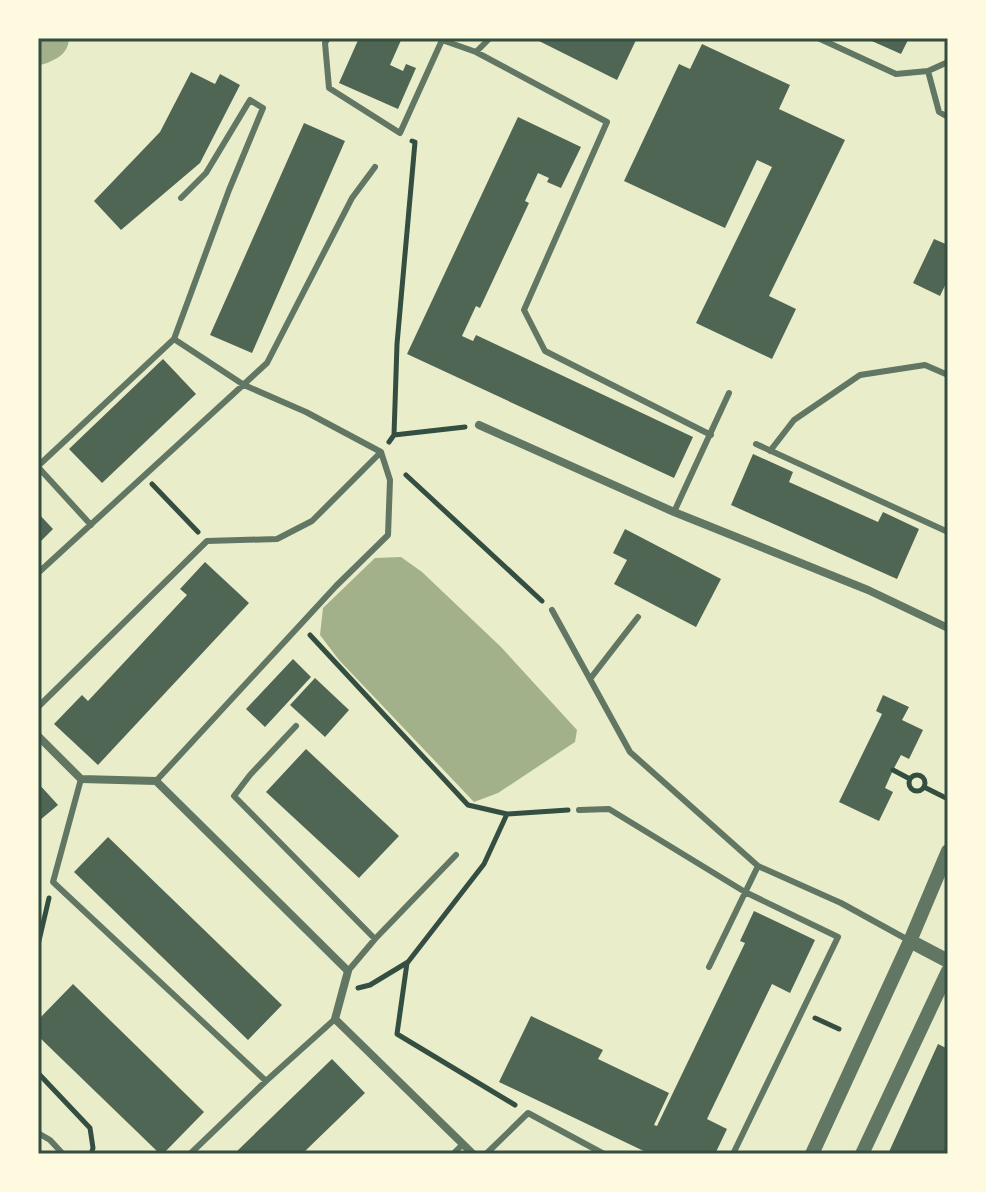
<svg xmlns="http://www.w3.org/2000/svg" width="986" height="1192" font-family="'Work Sans',sans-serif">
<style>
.water{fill:#a3b18a}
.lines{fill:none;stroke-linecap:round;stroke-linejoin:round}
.river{stroke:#a3b18a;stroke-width:46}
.building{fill:#4f6655}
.path{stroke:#344e41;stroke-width:5}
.service{stroke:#617663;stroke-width:6}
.minor{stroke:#617663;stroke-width:8}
.tertiary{stroke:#617663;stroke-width:14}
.neatline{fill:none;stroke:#344e41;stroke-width:3}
</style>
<rect width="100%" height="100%" fill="#e9edc9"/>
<path class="water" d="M401,557l21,15 79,75 76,83 -2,12 -77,51 -24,9 -135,-142 -19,-25 3,-27 52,-50z"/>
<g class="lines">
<path class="river" d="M38,42l8,-4"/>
</g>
<path class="building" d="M359,38h43l-12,27 13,6 3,-7 10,4 -18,41 -59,-26z
M533,38h104l-20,42z
M865,38h44l-8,16z
M702,44l88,41 -11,24 66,31 -76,156 27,13 -24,50 -76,-36 76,-156 -15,-7 -32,68 -101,-47 55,-117 11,5z
M191,72l24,12 5,-10 20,11 -40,78 -79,67 -27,-29 66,-69z
M518,117l63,30 -20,41 -14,-6 2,-4 -11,-5 -13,28 4,2 -49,105 -4,-2 -14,30 11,5 3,-6 217,102 -19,41 -267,-124z
M304,123l41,18 -93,212 -42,-18z
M934,239l14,6v34l-8,17 -27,-13z
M163,359l33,35 -94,89 -33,-34z
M753,454l40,18 -4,10 89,40 5,-10 36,17 -22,50 -166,-74z
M38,513l15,16 -15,15z
M625,529l96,50 -25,48 -82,-43 13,-24 -14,-7z
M205,562l44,41 -151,162 -44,-41 28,-29 6,6 99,-106 -7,-6z
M293,659l18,18 -46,50 -19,-18z
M315,678l34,32 -24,27 -35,-32z
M883,695l26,12 -7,13 21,10 -14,29 -8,-4 -8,15 -8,18 8,4 -14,29 -40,-19 43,-88 -6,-3z
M306,749l93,87 -40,42 -93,-86z
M38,783l20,22 -18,15 -2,-2z
M108,837l174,168 -34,35 -174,-168z
M754,911l61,29 -25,53 -18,-9 -65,135 20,10 -12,25h-65l-151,-72 32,-66 72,34 -5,9 71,34 -15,32 3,1 88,-183 -5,-2z
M73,984l131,128 -41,42h-3l-122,-118v-16z
M938,1044l10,5v96l-4,9h-56z
M332,1059l33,34 -63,61h-68z"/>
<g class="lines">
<path class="path" d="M394,435l71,-8
M389,442l5,-7 3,-91 18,-202 -3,-1
M406,475l136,126
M152,484l46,48
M310,635l158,170 39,9 61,-4
M893,770l17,9
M909 783a8 8 0 1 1 16 0a8 8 0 1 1-16 0Z
M924,787l24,12
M38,945l11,-47
M407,963l-10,71 118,71
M358,988l12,-3 38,-23 76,-98 23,-50
M815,1018l24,11
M38,1073l52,55 3,20 -2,6"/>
<path class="service" d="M328,38l-3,5 4,45 71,45 43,-95
M818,38l78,36 32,-3 20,-9
M442,40l34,12 131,70 -83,188 21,41 166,84
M476,52l14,-14
M928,71l11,41 9,5
M756,444l192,88
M770,451l24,-31 66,-45 65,-10 23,10
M38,466l136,-127 55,-149 34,-82 -13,-8 -44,73 -25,25
M38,467l53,58
M674,512l55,-119
M38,573l229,-210 85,-165 23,-31
M552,610l78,142 128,114 83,37 69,38
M590,679l48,-62
M38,707l169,-166 70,-2 35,-18 69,-69
M296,726l-46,49 -16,21 141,143 -27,32
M81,779l-28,103 213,199
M156,781l180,-195 52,-51 2,-55 -9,-28 -75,-40 -62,-27 -70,-46
M579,810l30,-1 136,83 93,45 -105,217
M375,939l81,-84
M709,967l49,-101
M38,1133l12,7 13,14
M190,1154l76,-73 69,-62
M453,1154l10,-10
M486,1154l42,-41 76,41"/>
<path class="minor" d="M479,425l195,87 194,78 80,38
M38,736l43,43 75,2 192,190 -13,48 138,135"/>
<path class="tertiary" d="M910,941l38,20
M812,1154l98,-213 38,-90
M862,1154l86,-183"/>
</g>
<rect width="986" height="1192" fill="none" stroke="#fefae0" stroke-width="80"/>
<rect x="40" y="40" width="906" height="1112" class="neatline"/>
</svg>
